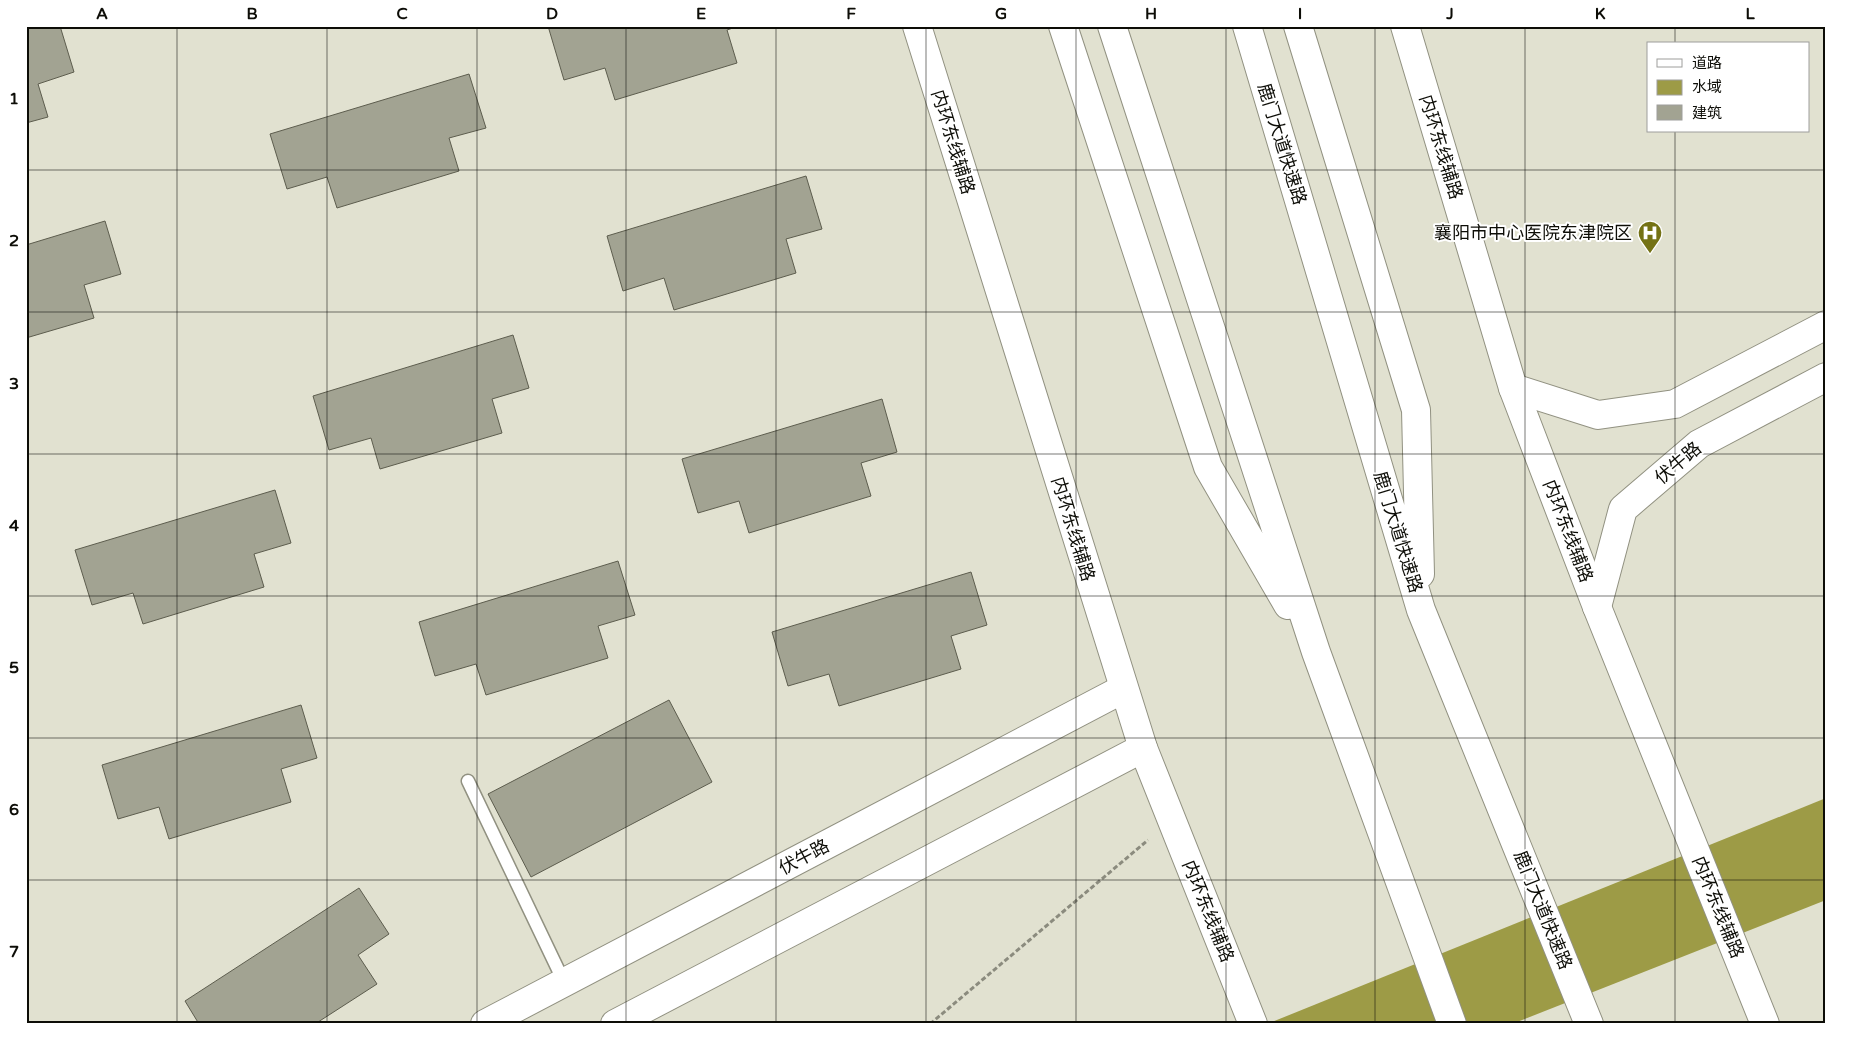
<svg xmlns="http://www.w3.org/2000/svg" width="1852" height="1050" font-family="'Varela Round','Noto Sans SC',sans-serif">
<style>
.water{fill:#9d9b46}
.building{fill:#a2a392;stroke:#5d5d4e}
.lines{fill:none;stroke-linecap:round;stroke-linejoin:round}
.lane-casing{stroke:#919181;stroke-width:15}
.secondary-casing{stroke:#919181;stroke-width:30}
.primary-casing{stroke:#919181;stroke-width:30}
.highway-casing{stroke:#919181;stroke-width:30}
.path{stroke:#8b8b7e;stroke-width:3;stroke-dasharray:5 2.5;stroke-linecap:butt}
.lane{stroke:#fff;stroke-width:12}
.secondary{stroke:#fff;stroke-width:28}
.primary{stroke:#fff;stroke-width:28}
.highway{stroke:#fff;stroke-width:28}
.grid{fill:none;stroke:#0d0d07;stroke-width:1;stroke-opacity:0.55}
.labels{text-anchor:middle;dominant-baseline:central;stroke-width:4;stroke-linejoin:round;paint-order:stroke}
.street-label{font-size:18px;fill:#0d0d07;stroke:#fff}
.poi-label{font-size:18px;fill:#0d0d07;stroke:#fff;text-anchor:end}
.neatline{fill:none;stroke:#0d0d07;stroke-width:2}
.grid-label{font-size:16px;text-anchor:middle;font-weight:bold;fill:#0d0d07}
</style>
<rect width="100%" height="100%" fill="#e1e1d0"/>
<path class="water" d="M1826,798v102l-314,124h-245z"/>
<path class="building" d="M35,26h25l14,46 -36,12 10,33 -22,6v-94z
M548,26h191l-12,4 10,33 -122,37 -10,-32 -41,12z
M469,74l17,54 -37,10 10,33 -122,37 -10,-31 -40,12 -17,-55z
M806,176l16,53 -36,10 10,34 -122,37 -10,-32 -41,13 -16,-55z
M105,221l16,53 -37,11 10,33 -68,20v-93z
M513,335l16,53 -37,11 10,34 -122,36 -9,-31 -42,12 -16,-54z
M882,399l15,53 -36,11 10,33 -122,37 -10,-32 -41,12 -16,-54z
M275,490l16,53 -37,11 10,33 -121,37 -10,-31 -41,12 -17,-55z
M618,561l17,54 -37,11 10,32 -122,37 -10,-31 -41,12 -16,-54z
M971,572l16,53 -36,11 10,33 -122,37 -10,-32 -41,12 -16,-54z
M669,700l43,82 -181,95 -43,-83z
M301,705l16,53 -36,11 10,33 -122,37 -10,-32 -41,12 -16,-54z
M359,888l30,46 -31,21 19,29 -62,40h-116l-14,-23z"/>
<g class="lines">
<defs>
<path id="lane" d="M468,781l96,201"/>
<path id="secondary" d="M1513,388l85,27 77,-11 151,-79
M1597,607l26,-98 76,-65 127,-67
M485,1024l638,-335
M615,1024l528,-276"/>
<path id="primary" d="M917,26l226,722 110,276
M1405,26l108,362 84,219 168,417"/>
<path id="highway" d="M1063,26l145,441 80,138
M1112,26l204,626 136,372
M1247,26l174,584 168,414
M1298,26l118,384 4,164"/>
</defs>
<use href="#lane" class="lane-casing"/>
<use href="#secondary" class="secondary-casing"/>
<use href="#primary" class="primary-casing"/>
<use href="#highway" class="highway-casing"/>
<path class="path" d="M930,1024l218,-184"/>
<use href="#lane" class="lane"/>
<use href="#secondary" class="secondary"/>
<use href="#primary" class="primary"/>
<use href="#highway" class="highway"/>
</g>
<path class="grid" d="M177,26v998M327,26v998M477,26v998M626,26v998M776,26v998M926,26v998M1076,26v998M1226,26v998M1375,26v998M1525,26v998M1675,26v18M1675,131v893M26,170h1800M26,312h1800M26,454h1800M26,596h1800M26,738h1800M26,880h1800"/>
<defs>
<symbol id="hospital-pin" viewBox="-11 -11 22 30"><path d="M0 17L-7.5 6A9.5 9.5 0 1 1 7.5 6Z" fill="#747215" stroke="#fff"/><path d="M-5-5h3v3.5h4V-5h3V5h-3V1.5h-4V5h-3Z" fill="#fff"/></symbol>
</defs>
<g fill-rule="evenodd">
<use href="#hospital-pin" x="1636" y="219" width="28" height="38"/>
</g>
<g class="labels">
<g class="street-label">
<text transform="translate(953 142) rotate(73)">内环东线辅路</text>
<text transform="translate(1282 144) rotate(73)">鹿门大道快速路</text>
<text transform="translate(1441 147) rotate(73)">内环东线辅路</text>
<text transform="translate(1678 463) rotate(-40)">伏牛路</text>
<text transform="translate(1073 529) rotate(73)">内环东线辅路</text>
<text transform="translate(1568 531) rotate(69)">内环东线辅路</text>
<text transform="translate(1398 532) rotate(73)">鹿门大道快速路</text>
<text transform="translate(804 857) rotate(-28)">伏牛路</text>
<text transform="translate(1718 907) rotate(68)">内环东线辅路</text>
<text transform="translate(1543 910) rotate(68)">鹿门大道快速路</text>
<text transform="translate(1208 911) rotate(68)">内环东线辅路</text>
</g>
<g class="poi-label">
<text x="1632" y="233">襄阳市中心医院东津院区</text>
</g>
</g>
<rect width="1852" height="1050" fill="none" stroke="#ffffff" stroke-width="55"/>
<rect x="1647" y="42" width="162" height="90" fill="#ffffff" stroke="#9e9e9c"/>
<rect x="1657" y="59" width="25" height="8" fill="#ffffff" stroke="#9e9e9c"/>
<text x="1692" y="68" font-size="15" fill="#0d0d07">道路</text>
<rect x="1657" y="80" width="25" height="15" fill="#9d9b46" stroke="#9e9e9c"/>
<text x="1692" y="92" font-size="15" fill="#0d0d07">水域</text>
<rect x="1657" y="105" width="25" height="15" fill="#a2a392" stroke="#9e9e9c"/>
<text x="1692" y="118" font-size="15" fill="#0d0d07">建筑</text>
<rect x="28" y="28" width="1796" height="994" class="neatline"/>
<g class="grid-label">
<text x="102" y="19">A</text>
<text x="252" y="19">B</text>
<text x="402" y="19">C</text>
<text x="552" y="19">D</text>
<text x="701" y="19">E</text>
<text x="851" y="19">F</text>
<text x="1001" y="19">G</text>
<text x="1151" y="19">H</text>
<text x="1300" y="19">I</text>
<text x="1450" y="19">J</text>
<text x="1600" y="19">K</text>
<text x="1750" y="19">L</text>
<text x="14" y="104">1</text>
<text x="14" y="246">2</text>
<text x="14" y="389">3</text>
<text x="14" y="531">4</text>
<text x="14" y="673">5</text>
<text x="14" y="815">6</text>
<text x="14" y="957">7</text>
</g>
</svg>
